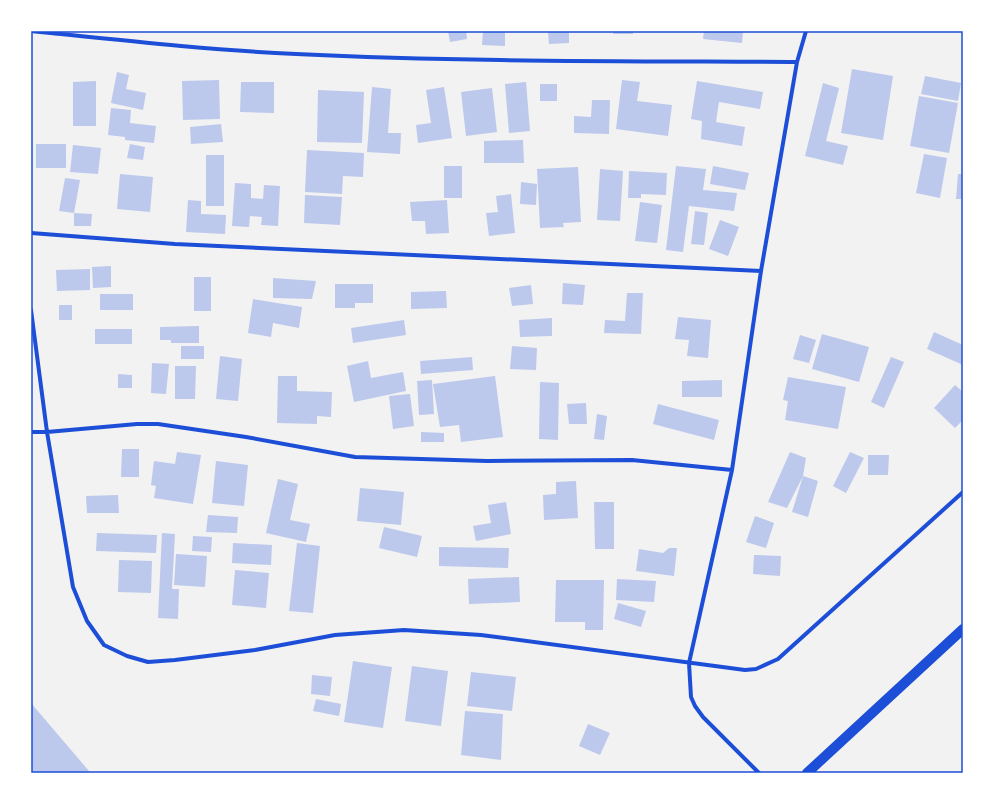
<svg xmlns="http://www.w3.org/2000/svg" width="994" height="804" font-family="Spectral,serif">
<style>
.building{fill:#bdc9ec}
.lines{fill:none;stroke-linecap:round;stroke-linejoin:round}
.minor{stroke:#1d4ed8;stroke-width:4}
.primary{stroke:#1d4ed8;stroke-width:10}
.neatline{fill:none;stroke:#1d4ed8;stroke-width:1.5}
</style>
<rect width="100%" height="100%" fill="#f2f2f2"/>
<path class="building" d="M448,31h18l1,8 -17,3z
M483,31h22v15l-23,-1z
M548,31h21v12l-20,1z
M613,31h20v3h-20z
M704,31h39l-1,12 -39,-4z
M852,69l41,7 -10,64 -42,-7z
M117,72l12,3 -3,14 20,4 -3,17 -32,-7z
M925,76l36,7 -3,18 -37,-7z
M219,80l1,39 -37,1 -1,-39z
M622,80l18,2 -3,19 35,4 -4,31 -52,-7z
M96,81v45h-23v-44z
M697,81l66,11 -3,17 -41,-7 -3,20 29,5 -3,19 -41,-7 1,-18 -11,-2z
M241,82h33v31l-34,-1z
M526,82l4,49 -21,2 -4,-49z
M823,83l16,5 -13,53 22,5 -5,19 -38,-9z
M540,84h17v17h-17z
M372,87l19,2 -3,44h13l-1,21 -33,-2z
M444,87l8,51 -34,5 -2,-18 15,-2 -5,-33z
M492,88l5,44 -31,4 -5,-44z
M318,90l46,2 -2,51 -45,-1z
M919,96l39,7 -9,50 -39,-7z
M592,100h18l-1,34 -35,-1v-17l17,1z
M111,108l20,2 -1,13 26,3 -2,17 -29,-3v-3l-17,-2z
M221,124l2,18 -32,2 -1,-17z
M523,140l1,23h-40v-22z
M36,144h30v24h-30z
M130,144l15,3 -2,13 -16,-2z
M73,145l28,3 -3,26 -28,-2z
M307,150l57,3 -1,24 -20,-1 -1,18 -37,-2z
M924,154l23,4 -7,40 -24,-5z
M206,155h18v51h-18z
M444,166h18v32h-18z
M676,166l30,3 -3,21 34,3 -3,18 -45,-5 -6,46 -17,-2z
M713,166l36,7 -4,17 -35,-6z
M578,167l3,55 -18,1 1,4 -24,1 -3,-59z
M600,169l23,2 -3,50 -23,-1z
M629,171l38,2 -1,22 -25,-1v4h-13z
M120,174l33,3 -3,35 -33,-3z
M958,174h5v25h-7z
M65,178l15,2 -6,33 -15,-2z
M521,182l16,2 -1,21 -16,-1z
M235,183l16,1v14l12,1 1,-14 16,1 -2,40 -17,-1 1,-8 -12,-1 -1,11 -17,-1z
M511,194l4,39 -26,3 -3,-23 12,-1 -2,-16z
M305,195l37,2 -2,28 -36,-2z
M188,200l13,1v13l25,1 -1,19 -39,-2z
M447,200l2,33 -23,1 -1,-13h-13l-2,-19z
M640,202l22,3 -5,38 -22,-2z
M695,211l13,2 -4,32 -13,-1z
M74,213l18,1 -1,12h-17z
M720,220l19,7 -11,29 -19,-7z
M111,266v21l-18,1 -1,-21z
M90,269v21l-33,1 -1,-21z
M194,277h17v34h-17z
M273,278l43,3 -4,18 -39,-1z
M563,283l22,2 -2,20 -21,-1z
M335,284h38v19h-18v5h-20z
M531,285l2,19 -21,2 -3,-18z
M446,291l1,17 -36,1v-17z
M627,293h16l-2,41 -37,-1 1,-13 20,1z
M100,294h33v16h-33z
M253,299l49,8 -3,21 -26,-5 -2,14 -23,-4z
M59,305h13v15h-13z
M678,317l33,3 -3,38 -21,-2 2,-16 -14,-1z
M552,318v18l-32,1 -1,-17z
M404,320l2,15 -53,8 -2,-15z
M199,326v17h-28v-3h-11v-13z
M95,329h37v15h-37z
M934,332l29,13v20l-36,-16z
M822,334l47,13 -10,35 -47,-13z
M800,335l16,5 -7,23 -16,-4z
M181,346h23v13h-23z
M512,346l25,2 -1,22 -26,-1z
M220,356l22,3 -4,42 -22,-2z
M472,357l1,13 -52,4 -1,-13z
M891,357l13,5 -20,46 -13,-6z
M368,361l3,17 32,-6 3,19 -52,11 -7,-36z
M152,363l17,1 -3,30 -15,-1z
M175,366h21l-1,33h-20z
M118,374l14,1v13h-14z
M278,376h19v15l35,1 -1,25 -14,-1v8l-40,-1z
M495,376l8,61 -42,5 -2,-17 -19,2 -7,-43z
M788,377l58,10 -8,42 -53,-9 3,-19 -5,-1z
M432,380l2,34 -15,1 -2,-34z
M722,380v17h-40v-16z
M540,382l19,1 -1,57 -19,-1z
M955,385l8,7v28l-8,8 -21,-20z
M410,394l4,32 -21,3 -4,-33z
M586,403l1,21h-18l-2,-20z
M658,404l61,16 -5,20 -61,-16z
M597,414l10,2 -3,24 -10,-1z
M421,432l23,1v9h-23z
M122,449h17v28h-18z
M177,452l24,3 -8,49 -39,-6 2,-12 -5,-1 3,-24 21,3z
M790,452l16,6 -3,18 -16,32 -19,-6z
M850,452l14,6 -18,35 -13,-7z
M868,455h21l-1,20h-20z
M216,461l32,4 -4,41 -32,-3z
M803,476l15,5 -10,36 -16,-5z
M278,479l20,5 -8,36 20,4 -4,18 -40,-9z
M576,481l2,37 -34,2 -1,-25 13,-1v-12z
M360,488l44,4 -3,33 -44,-4z
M118,495l1,18h-32l-1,-17z
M506,502l5,32 -35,7 -3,-15 18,-3 -3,-18z
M594,502h20v47h-19z
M208,515l30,2 -1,16 -31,-1z
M755,516l19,7 -8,25 -20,-6z
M384,527l38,9 -5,21 -38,-9z
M97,533l60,2 -1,18 -60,-2z
M162,533l13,1 -3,55h7l-1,30 -20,-1z
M193,536l19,1 -1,15 -19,-1z
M233,543l39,2 -1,20 -39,-2z
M297,543l23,3 -7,67 -24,-2z
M439,547l70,1 -1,20 -69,-2z
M669,548h8l-3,28 -38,-5 3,-22 24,4z
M176,554l31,2 -2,31 -31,-2z
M754,555l27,1 -1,20 -27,-2z
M119,560l33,1 -1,32 -33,-1z
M235,570l34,3 -3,35 -34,-3z
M519,577l1,25 -51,2 -1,-25z
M617,579l39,2 -2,21 -38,-2z
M556,580h48l-1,50h-18v-8h-30z
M618,603l28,8 -5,16 -27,-8z
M353,661l39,6 -9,61 -39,-6z
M412,666l36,5 -7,55 -36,-5z
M471,672l45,5 -4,34 -45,-5z
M312,675l20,2 -2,19 -19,-2z
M316,699l25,5 -2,12 -26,-5z
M31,703l58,68 -2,2h-56z
M465,711l38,3 -2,46 -40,-5z
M588,724l22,9 -10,22 -21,-9z"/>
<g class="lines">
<path class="minor" d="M31,31c88,9 177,19 265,23 167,8 334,7 501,8
M31,233l144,11 586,27
M31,310l16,122 26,155 14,34 17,24 23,11 21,6 27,-2 80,-10 80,-15 69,-5 77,5 264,35 11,-1 22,-10 185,-167
M31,432h16l90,-8h21l88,13 109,20 132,4 145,-1 100,10
M759,773l-56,-56 -8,-11 -4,-9 -2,-34 43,-193 29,-199 36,-209 9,-31"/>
<path class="primary" d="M807,773l156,-144"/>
</g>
<rect width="994" height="804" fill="none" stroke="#ffffff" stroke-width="64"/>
<rect x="32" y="32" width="930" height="740" class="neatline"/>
</svg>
